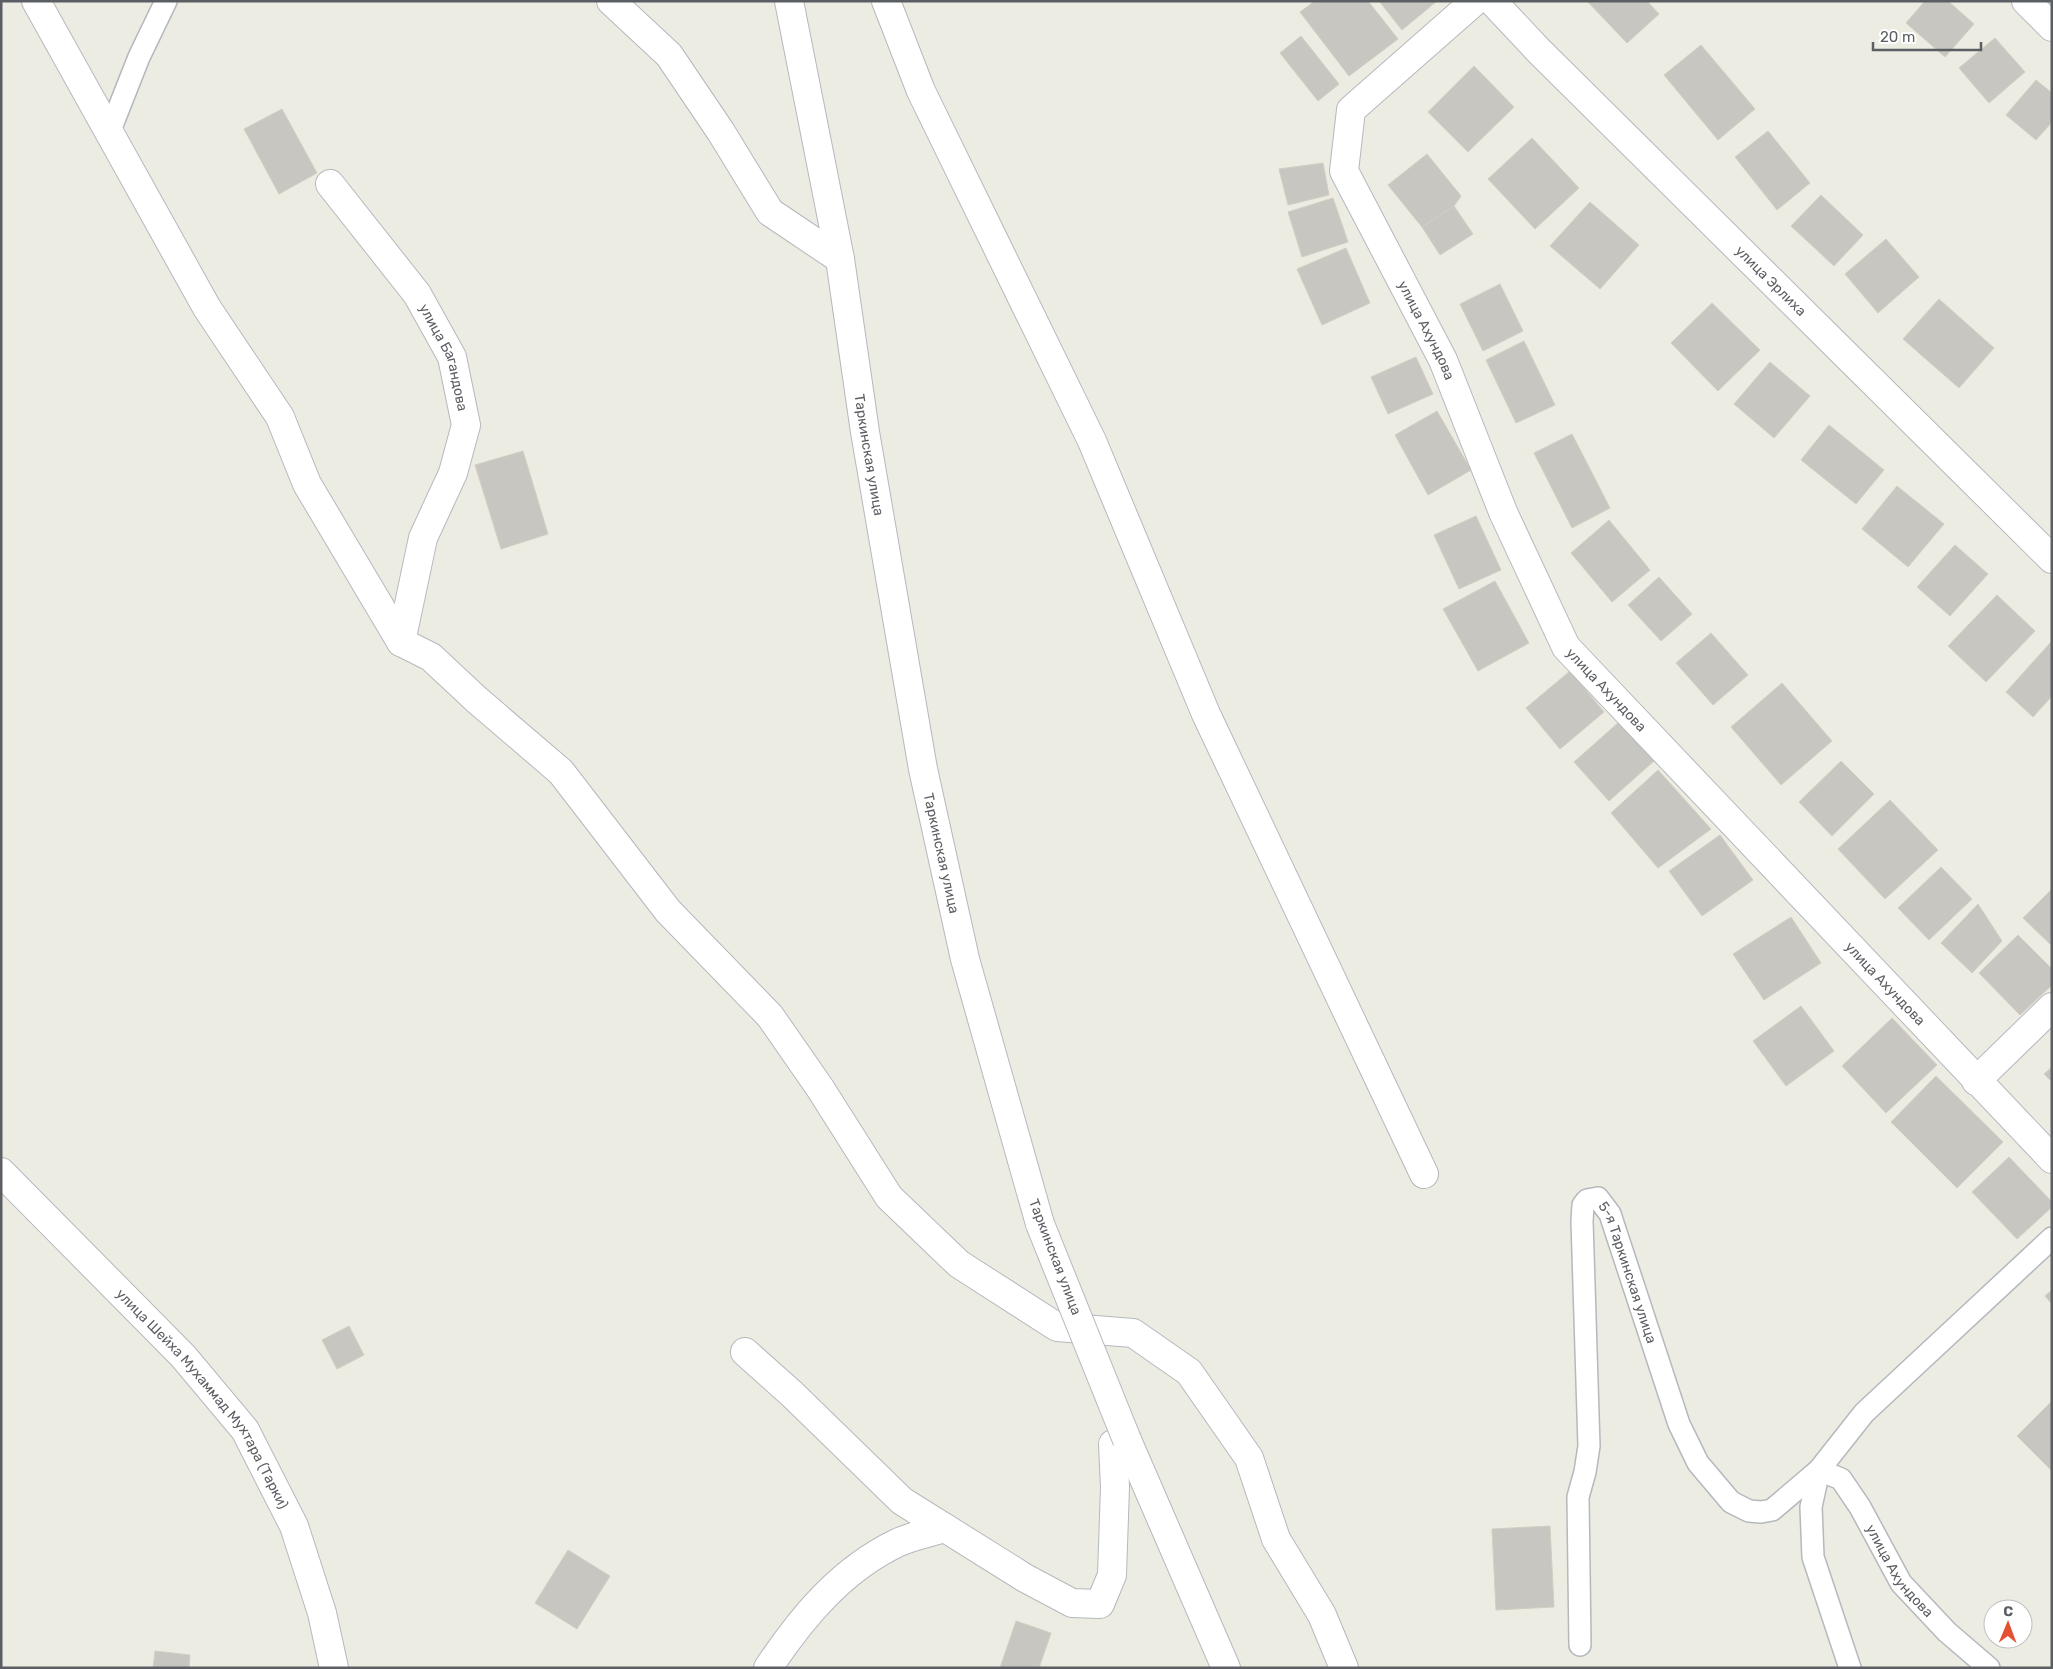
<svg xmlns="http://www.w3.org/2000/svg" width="2053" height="1669" font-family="Rubik,sans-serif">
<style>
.building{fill:#c8c6c0;stroke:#d2cec1}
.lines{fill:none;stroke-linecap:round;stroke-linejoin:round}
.service-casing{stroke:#b5b8bd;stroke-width:24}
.minor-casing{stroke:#b5b8bd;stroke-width:30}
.tertiary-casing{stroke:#b5b8bd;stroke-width:30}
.service{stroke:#fff;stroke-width:21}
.minor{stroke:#fff;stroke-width:28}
.tertiary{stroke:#fff;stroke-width:28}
.tertiary-bridge-casing{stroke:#b5b8bd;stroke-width:30;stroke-linecap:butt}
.tertiary-bridge{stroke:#fff;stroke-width:28}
.labels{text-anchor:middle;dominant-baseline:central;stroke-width:4.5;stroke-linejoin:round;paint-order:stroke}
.street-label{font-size:14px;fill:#5b5e63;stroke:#fff}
</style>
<rect width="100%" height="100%" fill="#edece3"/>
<path class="building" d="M1315,1h53l30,38 -49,37 -49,-64z
M1379,1h58l-35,29z
M1587,1h60l12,13 -32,29z
M1925,1h23l26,23 -29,33 -39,-34z
M1301,36l38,48 -21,17 -38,-48z
M1995,38l30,34 -36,31 -30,-35z
M1701,45l54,64 -37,31 -54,-65z
M1474,66l40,41 -46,45 -40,-40z
M2036,80l16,13v29l-16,18 -30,-25z
M282,109l35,64 -38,21 -35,-65z
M1768,131l42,52 -33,27 -42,-53z
M1532,138l47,50 -44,41 -47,-50z
M1427,154l34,42 -7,10 -32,21 -34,-42z
M1323,163l6,32 -41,10 -9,-36z
M1821,195l42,40 -29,31 -43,-40z
M1333,198l15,44 -46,15 -14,-45z
M1590,202l49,43 -39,44 -50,-43z
M1454,206l19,28 -33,21 -18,-28z
M1886,239l33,38 -41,36 -33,-39z
M1346,248l24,55 -48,22 -25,-56z
M1500,284l23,47 -40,20 -23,-47z
M1939,299l55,49 -35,40 -56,-49z
M1712,303l48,47 -42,41 -47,-48z
M1524,341l31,64 -39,18 -30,-63z
M1416,357l17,37 -45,20 -17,-37z
M1770,362l40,34 -36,42 -40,-34z
M1437,411l34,59 -43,25 -33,-60z
M1829,425l55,45 -28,34 -55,-44z
M1572,434l38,74 -38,20 -38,-75z
M523,451l25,83 -47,15 -26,-84z
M1897,486l47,38 -36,43 -46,-38z
M1476,516l25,54 -42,19 -25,-54z
M1609,520l41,50 -38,32 -41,-49z
M1955,545l33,29 -38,42 -33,-29z
M1659,577l33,37 -31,27 -33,-36z
M1495,581l34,62 -51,28 -35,-62z
M1997,595l38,36 -49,51 -38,-36z
M1711,633l37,42 -35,30 -37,-42z
M2051,642l1,54 -19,21 -27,-25z
M1570,671l34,41 -44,37 -34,-41z
M1782,683l50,58 -51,44 -50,-58z
M1619,722l35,39 -45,40 -35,-39z
M1841,761l33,33 -42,42 -33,-34z
M1658,770l53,59 -53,39 -47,-55z
M1890,800l48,50 -53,49 -47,-50z
M1720,835l33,45 -51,36 -33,-45z
M1941,867l31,32 -43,41 -31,-32z
M2052,889v57l-29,-28z
M1978,904l24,37 -30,32 -31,-30z
M1791,917l30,46 -57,37 -31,-46z
M2018,935l34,34v16l-32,30 -41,-42z
M1801,1006l33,45 -48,35 -33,-45z
M1892,1018l45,47 -51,48 -44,-47z
M2052,1067v15l-8,-8z
M1936,1076l67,66 -46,46 -66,-66z
M2009,1157l43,45v5l-35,32 -45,-47z
M2052,1290v14l-7,-8z
M349,1326l15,29 -27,14 -15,-29z
M2052,1401v70l-35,-35z
M1550,1526l4,81 -58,3 -4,-81z
M568,1550l42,26 -33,53 -42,-26z
M1016,1621l35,12 -12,35h-39z
M155,1651l35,4 -1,13h-36z"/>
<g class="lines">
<defs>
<g id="service">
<path d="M109,133l30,-76 27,-56"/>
<path id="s1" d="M1580,1645l-2,-148 7,-25 4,-26 -7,-225 1,-16 4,-5 11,-2 12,16 69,210 19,39 33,39 18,9 12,1 11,-2 47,-40 45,-57 188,-175"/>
<path id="s2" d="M1850,1668l-37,-111 -2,-50 8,-37 22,9 19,28 41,76 46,49 42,36"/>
</g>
<g id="minor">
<path d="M36,1l171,307 73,109 27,67 94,158 30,15 46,43 84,72 107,139 102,105 50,72 69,109 70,67 98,63 76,6 56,39 60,86 27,81 46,76 22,53"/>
<path d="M611,1l58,54 52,77 49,80 70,47"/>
<path d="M886,1l35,90 171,350 114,273 218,460"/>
<path id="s3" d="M1475,1l-124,109 -7,61 99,189 60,152 63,135 486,512"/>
<path id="s4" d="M1492,1l47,50 513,508"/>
<path d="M2026,1l26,26"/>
<path id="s5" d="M330,184l87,110 35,63 14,68 -13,48 -30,65 -22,104"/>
<path d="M1976,1081l76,-74"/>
<path id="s6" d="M1,1172l182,184 62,74 49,96 28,87 12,55"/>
<path d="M745,1352l47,42 110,107 123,77 47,25 28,1 12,-29 3,-88 -2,-43 14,-4"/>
<path d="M768,1668c34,-51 73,-98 129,-125 15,-7 32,-10 48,-15"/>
</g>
<g id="tertiary">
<path id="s7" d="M789,1l51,258 25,173 58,337 42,190 75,265"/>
<path d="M1127,1440l99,228"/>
</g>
</defs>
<use href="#service" class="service-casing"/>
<use href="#minor" class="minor-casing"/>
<use href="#tertiary" class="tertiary-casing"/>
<use href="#service" class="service"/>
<use href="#minor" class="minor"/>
<use href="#tertiary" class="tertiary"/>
<defs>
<path id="tertiary-bridge" d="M1040,1224l87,216"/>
</defs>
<use href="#tertiary-bridge" class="tertiary-bridge-casing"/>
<use href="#tertiary-bridge" class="tertiary-bridge"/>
</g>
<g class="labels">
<g class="street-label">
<text stroke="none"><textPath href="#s4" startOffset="395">улица Эрлиха</textPath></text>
<text stroke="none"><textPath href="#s3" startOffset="406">улица Ахундова</textPath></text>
<text stroke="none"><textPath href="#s5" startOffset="210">улица Багандова</textPath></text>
<text stroke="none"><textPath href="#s7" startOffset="461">Таркинская улица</textPath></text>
<text stroke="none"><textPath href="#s3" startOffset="811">улица Ахундова</textPath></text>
<text stroke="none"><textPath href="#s7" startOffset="866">Таркинская улица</textPath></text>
<text stroke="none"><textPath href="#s3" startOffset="1216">улица Ахундова</textPath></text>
<text transform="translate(1055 1257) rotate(69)">Таркинская улица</text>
<text stroke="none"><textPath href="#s1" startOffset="540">5-я Таркинская улица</textPath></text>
<text stroke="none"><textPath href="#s6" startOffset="305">улица Шейха Мухаммад Мухтара (Тарки)</textPath></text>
<text stroke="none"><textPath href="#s2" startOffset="338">улица Ахундова</textPath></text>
</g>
</g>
<rect width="2053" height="1669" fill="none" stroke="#5b5e63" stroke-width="5"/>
<g transform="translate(2008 1624) rotate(1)"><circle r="24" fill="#ffffff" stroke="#bdbfc1"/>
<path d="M0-4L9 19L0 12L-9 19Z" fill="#e45032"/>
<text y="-8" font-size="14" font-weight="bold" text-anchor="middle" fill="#5b5e63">С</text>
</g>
<path d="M1873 42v8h108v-8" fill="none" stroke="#5b5e63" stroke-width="2.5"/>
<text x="1880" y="42" font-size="15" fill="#5b5e63" stroke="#ffffff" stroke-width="4" paint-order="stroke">20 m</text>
</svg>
